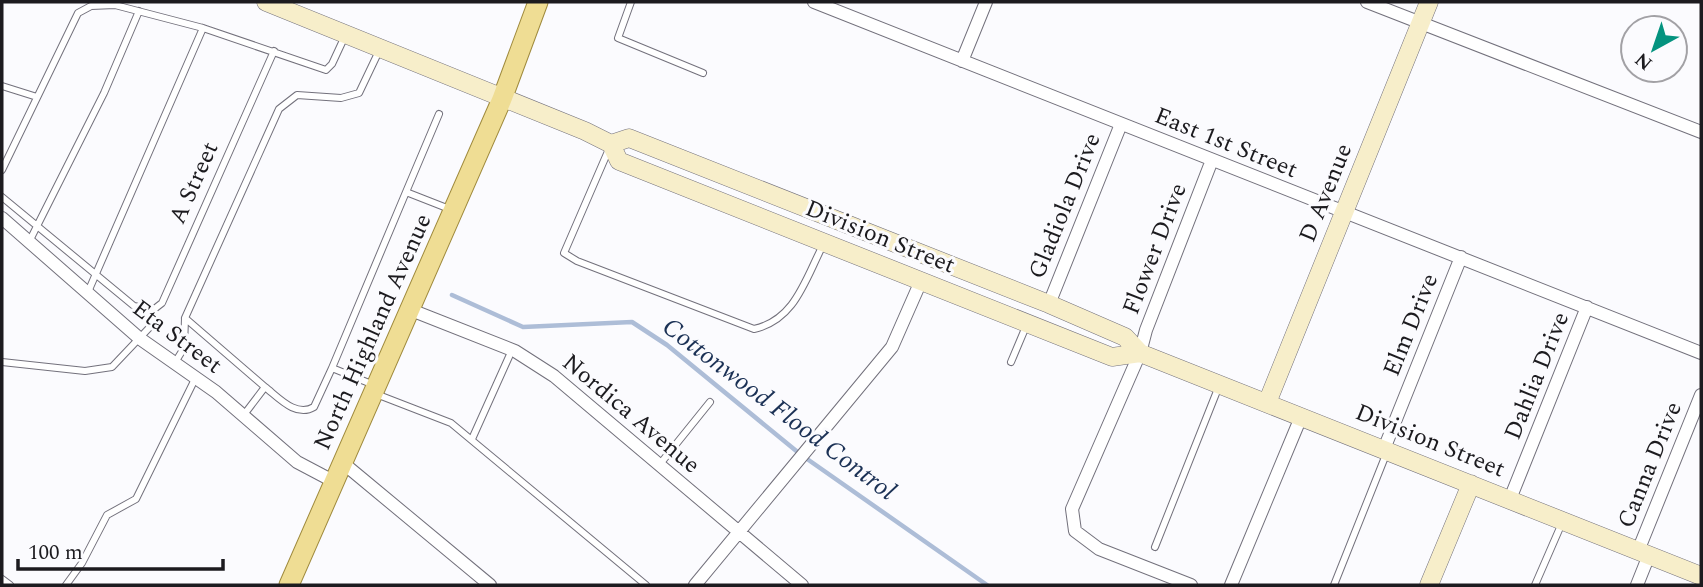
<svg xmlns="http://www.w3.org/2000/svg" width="1703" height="587" font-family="Spectral,serif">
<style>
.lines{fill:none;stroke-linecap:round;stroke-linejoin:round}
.stream{stroke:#adbdd7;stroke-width:4.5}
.lane-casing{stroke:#73717c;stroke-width:8}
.street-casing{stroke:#73717c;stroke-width:14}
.secondary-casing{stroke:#73717c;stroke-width:19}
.primary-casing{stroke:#9f8a3d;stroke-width:21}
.lane{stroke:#fff;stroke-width:6}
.street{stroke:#fff;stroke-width:12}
.secondary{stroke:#f7eeca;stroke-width:18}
.primary{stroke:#efdd94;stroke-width:19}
.labels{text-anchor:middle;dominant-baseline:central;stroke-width:6;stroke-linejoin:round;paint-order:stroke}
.street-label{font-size:24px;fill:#1c1b1f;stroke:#fbfbfe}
.water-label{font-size:26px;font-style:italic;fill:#1b3155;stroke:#fbfbfe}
</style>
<rect width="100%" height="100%" fill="#fbfbfe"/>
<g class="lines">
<path class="stream" d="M452,295l71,32 109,-5 35,23 133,109 187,131"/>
<defs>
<path id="lane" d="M631,2l-13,36 85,35
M2,86l35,11
M439,114l-33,78 46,18
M609,149l-45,104 13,8 177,68c41,-9 51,-49 69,-84
M2,170l76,-157 13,-7 24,-1 88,23 123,42 6,-6 13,-28
M2,197l132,109 19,4 9,-7 112,-252
M29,242l75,-149 35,-82
M88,292l115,-264
M185,318l94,-209 18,-14 44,3 18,-5 20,-42
M2,362l83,9 27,-4 37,-39 4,-18
M1011,362l16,-38
M174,364l10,-16 1,-30 80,69 -22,29
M374,385l-42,-17 74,-176
M265,387c13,10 31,31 49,20l18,-39
M376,394l75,29 195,162
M472,439l40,-89
M660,464l50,-62
M1155,547l64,-161
M2,579l8,6
M66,585l16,-22 25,-48 29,-16 59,-120
M1334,585l53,-133
M1535,585l27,-62"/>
<path id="street" d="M814,2l887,351
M1367,2l334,130
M962,61l24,-59
M2,218l137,120 77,54 81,70 36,19
M1049,304l72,-180
M411,310l104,41 39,25 248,209
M1384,449l77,-192
M343,463l147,122
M1510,499l77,-192
M1638,551l63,-156
M695,585l197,-238 29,-66
M1191,585l-92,-36 -24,-18 -3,-22 68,-156 6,-23 66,-170
M1231,585l70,-168
M1637,585l12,-30"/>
<path id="secondary" d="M266,2l319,129 26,13 8,17 493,196 28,-4
M611,144l18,-6 420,166 76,33 15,16 561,223
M1267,403l162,-401
M1429,585l42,-101"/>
<path id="primary" d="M289,585l213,-486 36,-97"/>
</defs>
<use href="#lane" class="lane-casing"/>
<use href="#street" class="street-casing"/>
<use href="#secondary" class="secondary-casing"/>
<use href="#primary" class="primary-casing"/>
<use href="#lane" class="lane"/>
<use href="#street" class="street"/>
<use href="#secondary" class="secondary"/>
<use href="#primary" class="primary"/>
</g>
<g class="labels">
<g class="street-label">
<text transform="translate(1226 143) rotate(22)">East 1st Street</text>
<text transform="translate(194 183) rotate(-66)">A Street</text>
<text transform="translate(1326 193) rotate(-68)">D Avenue</text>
<text transform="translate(1065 206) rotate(-68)">Gladiola Drive</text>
<text transform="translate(880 237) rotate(22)">Division Street</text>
<text transform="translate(1155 249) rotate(-69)">Flower Drive</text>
<text transform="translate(1411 325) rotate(-68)">Elm Drive</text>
<text transform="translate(373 332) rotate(-66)">North Highland Avenue</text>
<text transform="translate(177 337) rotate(37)">Eta Street</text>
<text transform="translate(1537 376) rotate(-68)">Dahlia Drive</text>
<text transform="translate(631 414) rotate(40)">Nordica Avenue</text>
<text transform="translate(1430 441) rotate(22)">Division Street</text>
<text transform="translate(1650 465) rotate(-68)">Canna Drive</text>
</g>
<g class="water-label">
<text transform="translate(779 409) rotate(37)">Cottonwood Flood Control</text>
</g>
</g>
<rect width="1703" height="587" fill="none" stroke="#1c1b1f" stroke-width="7"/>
<g transform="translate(1654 49) rotate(220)"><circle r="33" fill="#fbfbfe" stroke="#a2a1a5" stroke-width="2"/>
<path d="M0-5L12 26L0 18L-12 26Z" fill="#04937f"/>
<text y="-10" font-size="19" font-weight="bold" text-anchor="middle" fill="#1c1b1f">N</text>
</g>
<path d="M18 559v10h205v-10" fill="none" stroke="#1c1b1f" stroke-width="3.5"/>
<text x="28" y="559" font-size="21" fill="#1c1b1f" stroke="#fbfbfe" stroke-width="5" paint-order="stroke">100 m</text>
</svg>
